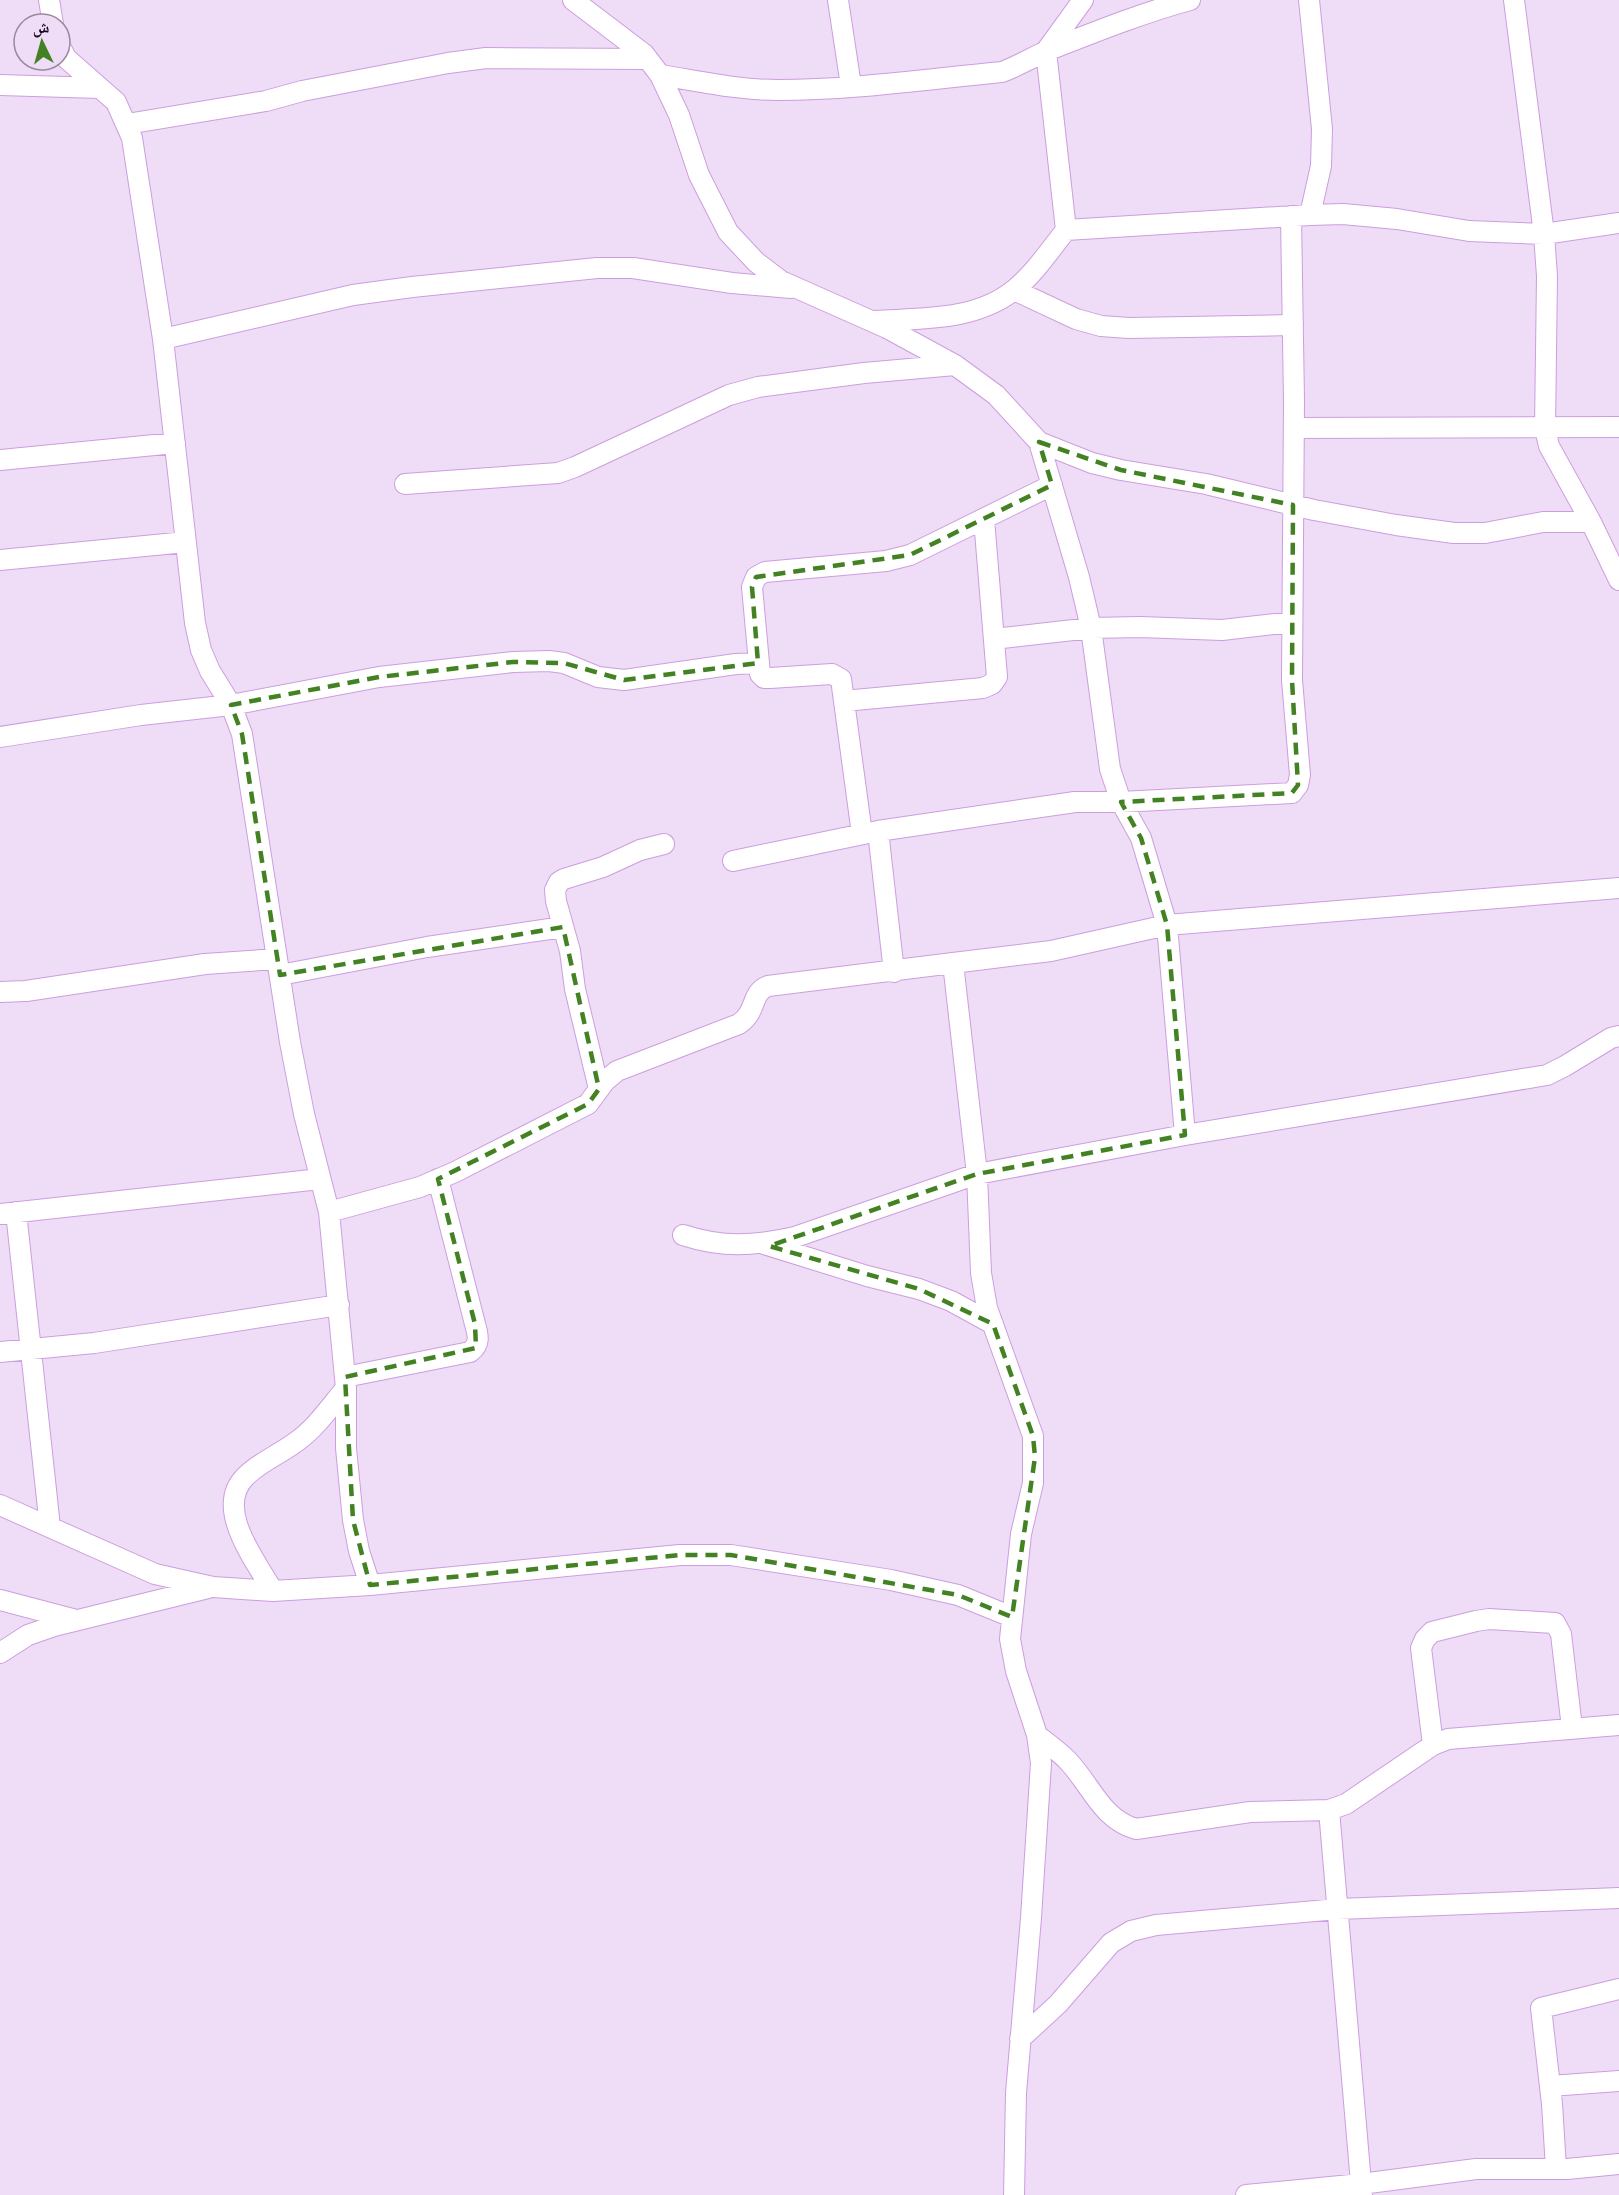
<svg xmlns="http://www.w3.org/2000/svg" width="1619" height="2195" font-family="'PT Sans Narrow','Noto Naskh Arabic',sans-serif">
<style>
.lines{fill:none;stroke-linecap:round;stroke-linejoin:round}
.minor-casing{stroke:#cd9ede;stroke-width:22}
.minor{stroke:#fff;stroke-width:20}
.marked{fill:none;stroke:#438223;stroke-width:4.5;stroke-dasharray:12 8;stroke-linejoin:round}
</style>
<rect width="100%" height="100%" fill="#efdcf6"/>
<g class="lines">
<defs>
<path id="minor" d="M49,0l4,24
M573,0l71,54 16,21 19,40 20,60 29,57 28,30 25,19 106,47 68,37 41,30 43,47 40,135 12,51 19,141 11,33 20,36 26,87 452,-37
M838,0l13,86
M1309,0l13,129 -1,37 -11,49
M1514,0l30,234 3,42 -2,152 4,18 42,76 28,58
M60,46l6,12 50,44 16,36 31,201 32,284 6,27 9,21 21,34 11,29 48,308 14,72 25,98 17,176v60l7,72 6,31 11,34
M660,75c39,6 78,15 118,15 74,0 150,-11 224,-18 16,-6 31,-15 47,-22 46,-18 93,-37 141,-50
M0,85l100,3
M127,124l139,-23 36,-10 146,-28 38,-5 162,1
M1066,230l244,-15 33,-1 54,5 72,12 75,3 75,-11
M1014,290l62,29 25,7 28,2 164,-3
M875,321c47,-3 100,0 139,-31 20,-16 36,-40 52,-60l-20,-179 37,-51
M163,339l190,-44 59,-8 185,-19h36l99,15 59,5
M1294,428l325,-1
M1039,442l53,21 29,7 85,14 108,26 82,15 58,8h31l58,-11h48
M0,460l175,-17
M405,484l153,-11 17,-6 154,-72 29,-8 106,-14 91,-8
M0,560l186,-18
M994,639l97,-11 49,-1 82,3 70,-8
M844,701l139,-13 9,-4 5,-7 -13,-158
M0,737l141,-22 90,-10 148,-28 134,-15 36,-1 15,2 34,14 26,3 112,-16 23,-1
M878,831l16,141
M862,834l-21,-155 -9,-5 -62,4h-6l-4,-4 -8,-87 4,-10 9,-5 121,-11 24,-6 142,-70
M733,861l145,-30 197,-29h46l171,-9 6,-8 2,-10 -8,-95 2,-279 -3,-185
M280,975l147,-28 136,-20
M0,992l26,-1 179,-27 72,-5
M599,1089l-24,-100 -5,-38 -14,-50 -1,-11 4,-8 5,-3 39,-12 37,-17 24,-6
M16,1212l34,315
M329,1212l91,-25 35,-15 133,-68 17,-23 12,-10 122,-47c19,-13 11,-31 29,-38l185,-23
M0,1214l320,-35
M683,1235c39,13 72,11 112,2l182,-63 208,-39 362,-60 18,-9 46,-28 8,-2
M764,1244l103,32 52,13 32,12 42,23
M0,1352l94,-9 245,-38
M345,1377l125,-25c11,-8 8,-17 5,-28l-37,-145
M0,1505l155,69 58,13 60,4 97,-6 310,-30h51l160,25 67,15 54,22
M273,1591c-18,-31 -60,-84 -27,-115 14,-14 34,-22 50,-34 20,-14 34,-35 50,-54
M0,1600l76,20
M0,1653l28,-18 26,-9 154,-38
M1037,1735c11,9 23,17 32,27 23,25 33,57 67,67l114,-17 79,-2 17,-6 87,-59 15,-6 171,-14
M1433,1745l-12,-97 4,-9 7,-7 44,-11 13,-2 66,4 6,11 11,94
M1329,1810l33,385
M1020,2039l38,-35 53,-61 20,-12 25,-6 182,-16 281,-11
M1550,2086l69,-5
M1556,2168l-4,-64 -11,-96 78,-19
M1014,2195l2,-102 15,-175 10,-155 -4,-28 -21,-64 -6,-32 11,-105 12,-51v-47l-46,-128 -6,-35 -4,-99 -24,-211 98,-12 116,-26 18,210
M1246,2195l115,-11 115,-15h91l52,-5"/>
</defs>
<use href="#minor" class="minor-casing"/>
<use href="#minor" class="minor"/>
</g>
<path class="marked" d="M1039,442l82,28 172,35 -1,175 6,105 -6,8 -171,9 20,36 26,87 18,210 -208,39 -208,72 150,43 74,35 40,112 2,21 -23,160 -54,-22 -227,-40h-51l-310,30 -17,-65 -8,-143 131,-29 -1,-24 -37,-145 150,-75 11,-15 -36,-162 -283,48 -38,-241 -11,-29 148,-28 134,-15 51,1 60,17 134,-17 -6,-76 4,-10 154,-22 142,-70z"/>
<g transform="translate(42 42) rotate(355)"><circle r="28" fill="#efdcf6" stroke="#9a87a0" stroke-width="1.5"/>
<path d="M0-4.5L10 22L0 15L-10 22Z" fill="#438223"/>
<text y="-9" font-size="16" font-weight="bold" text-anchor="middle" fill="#1a0820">ش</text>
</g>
</svg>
